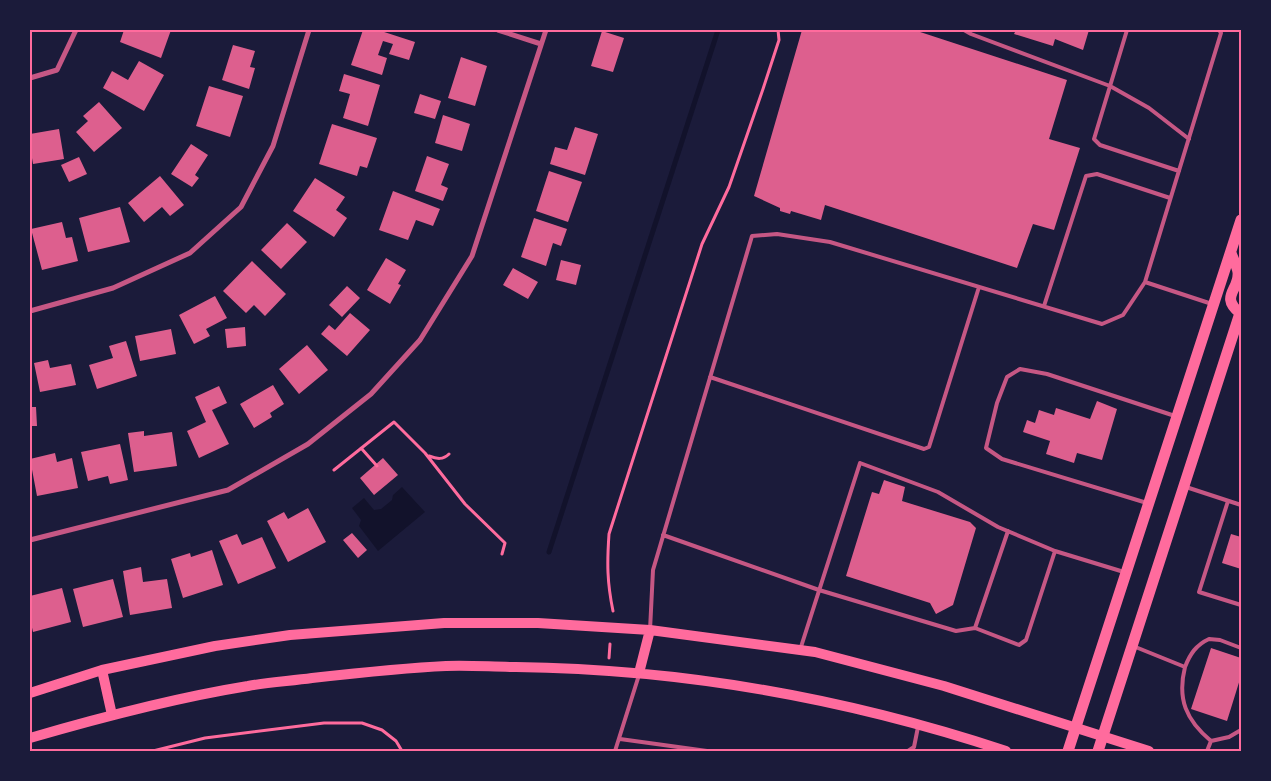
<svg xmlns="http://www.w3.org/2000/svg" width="1271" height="781" font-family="'Archivo Narrow',sans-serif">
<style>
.water{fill:#12122b}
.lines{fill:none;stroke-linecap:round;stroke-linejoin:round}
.stream{stroke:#12122b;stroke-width:5}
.building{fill:#dd5f8e}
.path{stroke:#ff6b9d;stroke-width:3}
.service{stroke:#c65784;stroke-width:4}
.minor{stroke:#c65784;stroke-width:5}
.secondary{stroke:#ff6b9d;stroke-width:10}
.primary{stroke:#ff6b9d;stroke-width:11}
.neatline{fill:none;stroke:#ff6b9d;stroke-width:2}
</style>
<rect width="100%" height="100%" fill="#1b1b3a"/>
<path class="water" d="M402,487l23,25 -47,39 -19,-25 2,-6 -9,-12 12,-10 10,12 7,-1 11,-9 1,-5z"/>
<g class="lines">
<path class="stream" d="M549,552l169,-522"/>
</g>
<path class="building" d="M124,30h47l-10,28 -41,-16z
M363,30h15l37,12 -6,18 -20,-6 4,-10 -10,-3 -5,14 9,3 -5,17 -31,-10z
M802,30h112l153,50 -18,59 31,9 -26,82 -21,-6 -16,44 -192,-63 -4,15 -30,-9 -1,3 -10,-3v-3l-26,-12z
M1016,30h73l-6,20 -28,-11 -2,7 -39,-12z
M602,31l22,7 -11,34 -22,-6z
M233,45l22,6 -5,16 5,1 -6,21 -27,-9z
M461,57l26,9 -12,40 -27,-8z
M139,61l25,14 -20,36 -41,-23 9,-17 16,9z
M344,74l36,11 -12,41 -25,-8 7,-24 -11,-3z
M209,86l34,10 -13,41 -34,-11z
M420,94l21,7 -6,18 -21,-6z
M99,102l23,26 -28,24 -18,-20 12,-11 -5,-5z
M443,115l27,9 -8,27 -27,-8z
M332,124l45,14 -10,30 -7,-2 -3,10 -38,-12z
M575,127l23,7 -13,41 -35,-11 5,-17 12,3z
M59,129l5,30 -31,5 -3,-18v-12z
M191,144l17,11 -13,20 4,3 -7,9 -21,-13z
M427,156l22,8 -8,21 7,3 -5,13 -28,-10z
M79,157l8,17 -18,8 -8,-17z
M549,171l33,11 -14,40 -32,-11z
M160,176l24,29 -14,11 -8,-9 -18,15 -16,-19z
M315,178l30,19 -9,13 11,8 -13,19 -41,-26z
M393,191l47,18 -7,17 -17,-6 -8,20 -29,-10z
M120,207l10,35 -42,10 -9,-34z
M534,218l33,11 -6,17 -8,-3 -7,23 -25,-9z
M62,222l4,16 6,-1 6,24 -36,9 -11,-41z
M287,223l20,19 -26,27 -20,-19z
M386,258l20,12 -8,14 3,1 -11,19 -23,-14z
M561,260l20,5 -5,20 -20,-5z
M252,261l34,33 -21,22 -11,-11 -8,8 -23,-22z
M513,268l25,14 -10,17 -25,-14z
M347,286l13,12 -18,19 -13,-12z
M215,296l12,22 -21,11 4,7 -16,8 -15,-29z
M350,313l20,17 -23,26 -26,-22 8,-9 6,5z
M245,327l1,19 -19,2 -2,-19z
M171,329l5,25 -36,7 -5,-25z
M126,341l11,35 -40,13 -8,-24 24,-7 -4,-12z
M307,345l21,25 -29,24 -20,-25z
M48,360l2,8 21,-4 5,21 -36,7 -6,-29z
M273,385l11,19 -14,9 2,4 -18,11 -14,-24z
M219,386l8,17 -15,7 17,34 -30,14 -12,-27 19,-9 -11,-25z
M1097,401l20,8 -15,51 -25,-7 -3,10 -28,-9 4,-13 -27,-9 4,-12 8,3 4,-13 15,5 2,-7 34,11z
M30,407h6l1,19h-7z
M144,431v5l28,-4 5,34 -43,6 -6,-39z
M120,444l8,36 -18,4 -2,-8 -20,5 -7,-29z
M55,453l2,9 15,-4 6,30 -41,8 -7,-37z
M383,458l15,17 -24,20 -14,-17z
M884,480l21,7 -3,14 68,21 6,6 -23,77 -17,9 -6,-11 -84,-27 26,-84 7,2z
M308,508l18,34 -38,20 -21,-41 17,-9 4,7z
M352,533l15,17 -9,8 -15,-18z
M237,534l5,11 20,-8 14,31 -38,16 -19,-43z
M1231,534l10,3v32l-19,-6z
M212,550l11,35 -40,13 -12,-39 19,-6 1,4z
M141,567l2,15 24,-3 5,29 -42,7 -7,-44z
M113,579l10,38 -40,10 -10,-38z
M62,588l9,34 -38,10 -3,-13v-23z
M1211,648l30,10v18l-14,45 -36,-12z"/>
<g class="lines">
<path class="path" d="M361,448l16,18
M429,456c8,3 14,4 20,-2
M334,470l60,-48 31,31 40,51 40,39 -3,11
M613,611c-6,-29 -6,-48 -4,-77l93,-290 27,-57 34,-98 16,-49 -1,-10
M609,658l1,-14
M153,751l52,-13 119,-15h38l20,7 14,11 6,10"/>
<path class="service" d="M964,30l7,4 139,52 39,22 40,31
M1127,30l-33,109 6,6 79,26
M1145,282l67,22
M1044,306l42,-130 11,-2 73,24
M710,377l214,72 5,-2 50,-160
M1186,487l55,18
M1228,501l-29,91 42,13
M1147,503l-145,-44 -16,-11 11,-45 10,-26 13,-8 27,5 128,42
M663,535l156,55 137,41 19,-3 33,-97
M975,628l44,17 7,-5 29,-89
M650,630l3,-60 99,-334 25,-2 53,8 272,82 21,-9 22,-33 76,-249 -2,-3
M1133,646l52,21c-8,32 1,53 26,74l18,-4 12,-7
M800,650l60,-187 78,29 60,35 57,24 69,21
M1185,667c5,-13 11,-22 24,-28l11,1 21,8
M620,739l87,12
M615,751l24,-76
M908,751l6,-4 4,-20
M1207,751l4,-10"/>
<path class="minor" d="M498,30l43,14
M30,78l27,-8 19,-40
M30,311l83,-23 77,-35 51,-46 32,-61 36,-116
M30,540l198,-50 80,-46 63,-50 49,-54 52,-84 74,-226"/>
<path class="secondary" d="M102,670l10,45
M639,673l11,-43
M30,693l72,-23 113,-24 75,-11 154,-12h94l112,7 165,22 129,34 205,65
M30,738c72,-21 144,-40 218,-52 21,-4 43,-5 64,-8 45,-5 90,-10 134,-12 24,-1 47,1 70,1 166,2 333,32 490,84"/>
<path class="primary" d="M1231,253c2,6 6,13 7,19 2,18 -19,24 2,41
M1068,751l173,-531
M1098,751l143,-441"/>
</g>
<rect width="1271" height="781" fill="none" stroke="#1b1b3a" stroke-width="62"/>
<rect x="31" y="31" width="1209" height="719" class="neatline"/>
</svg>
